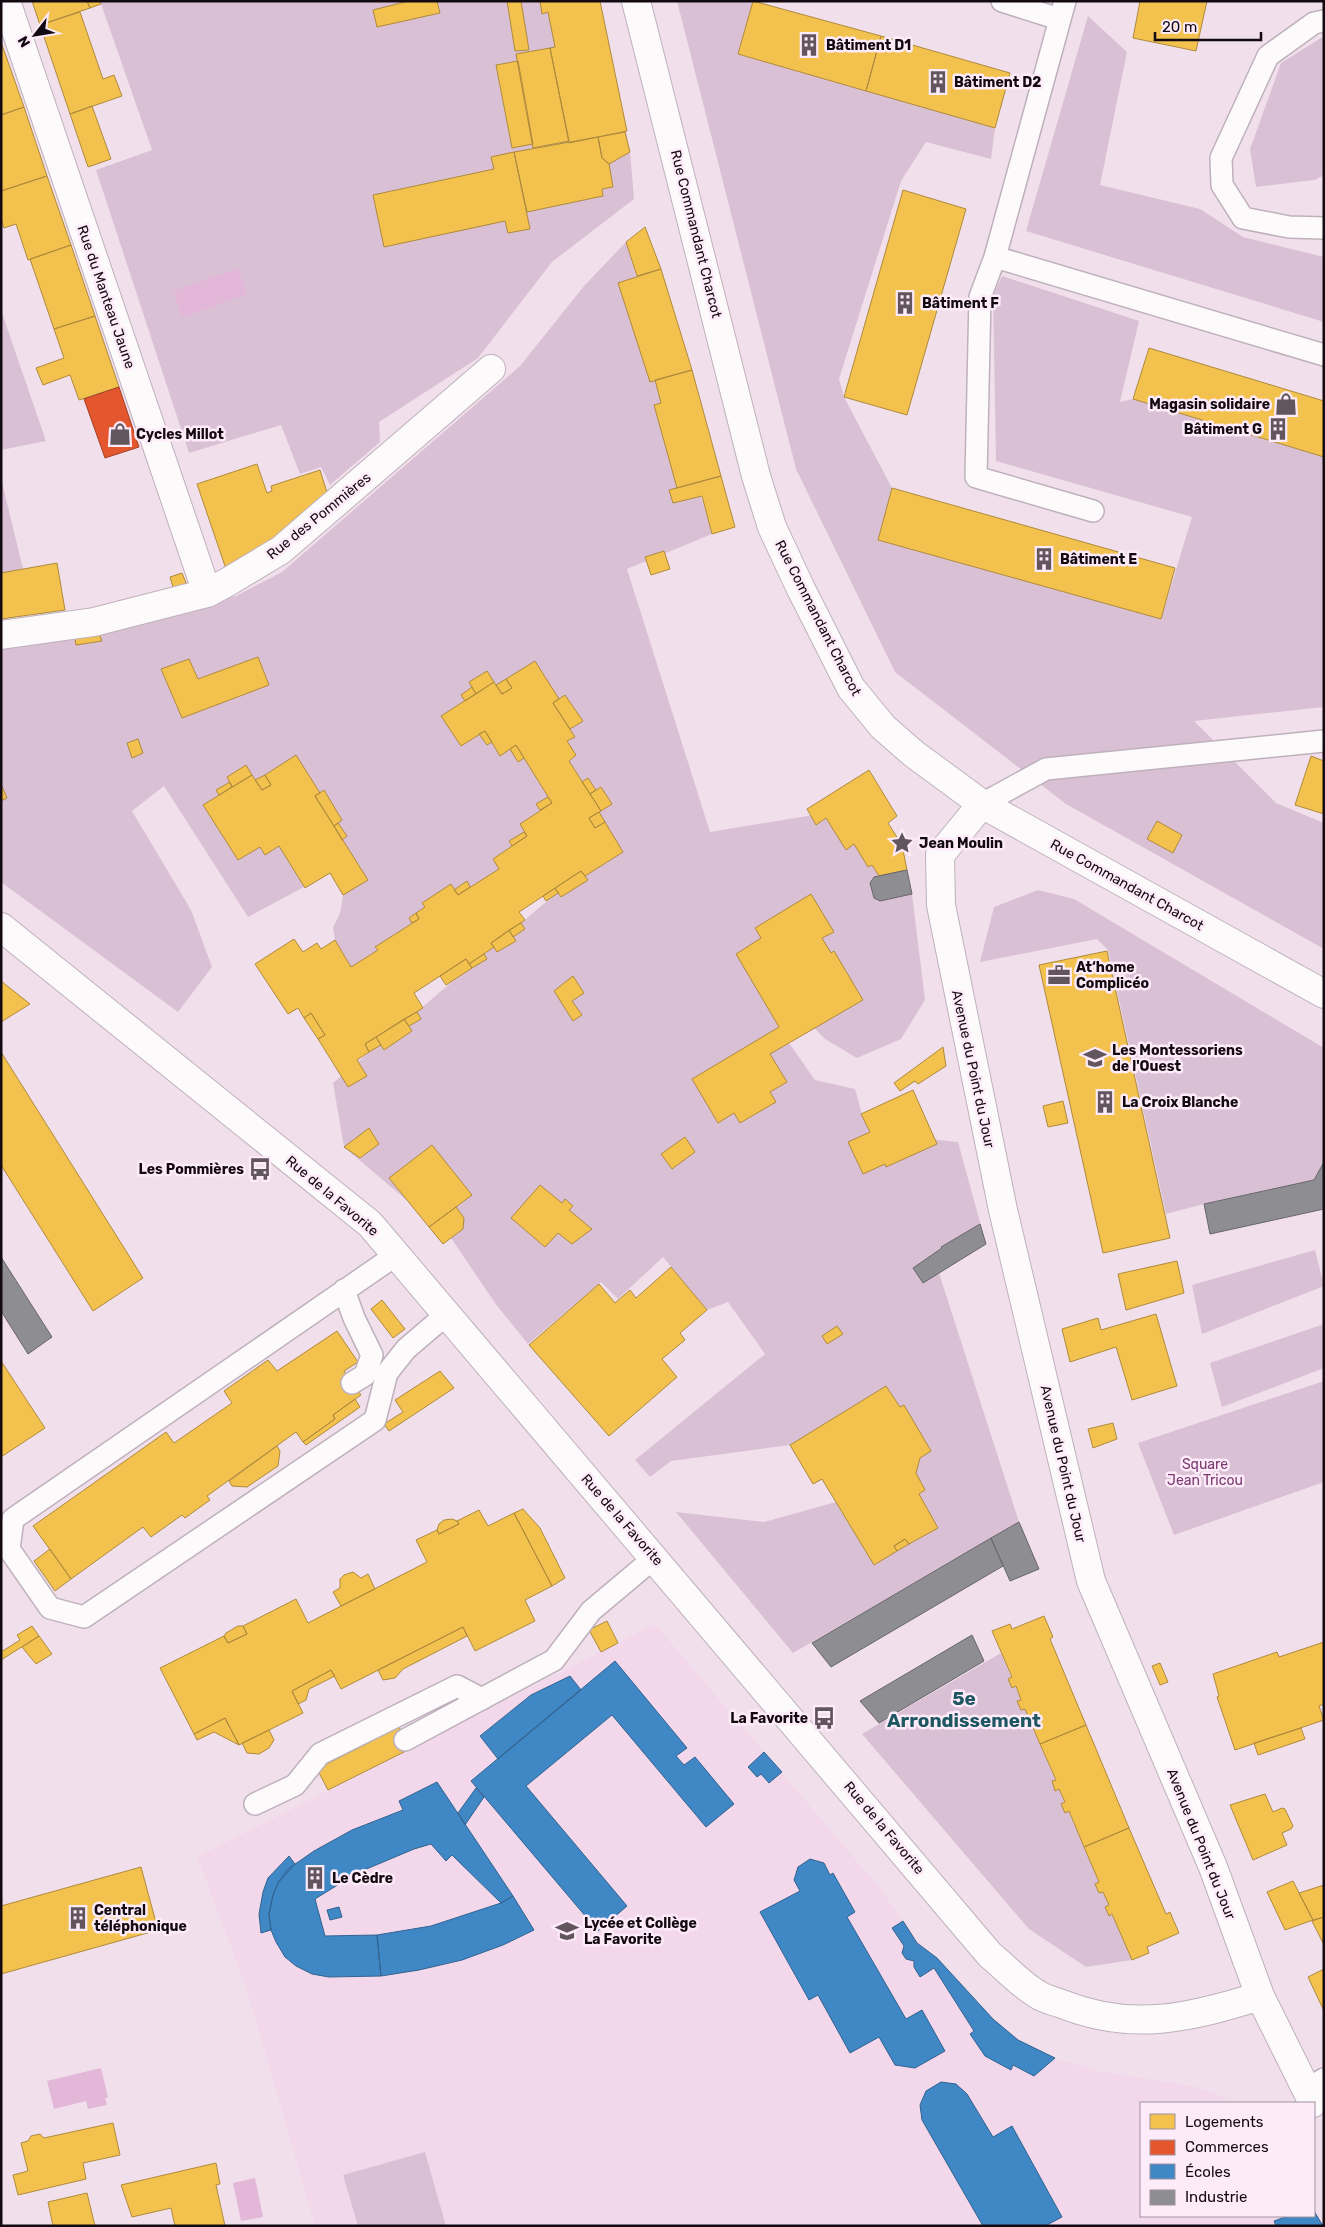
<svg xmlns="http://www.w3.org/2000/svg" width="1325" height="2227" font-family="Rubik,sans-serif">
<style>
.built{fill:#f3d8ec}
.green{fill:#dac0d4}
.water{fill:#e2b7d8}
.homes{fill:#f2c14e;stroke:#af8a3c}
.shops{fill:#e4572e;stroke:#a54025}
.schools{fill:#3f88c5;stroke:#32628f}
.industry{fill:#8d8d92;stroke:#68666b}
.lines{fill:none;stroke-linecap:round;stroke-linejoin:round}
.lane-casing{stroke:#beb1bb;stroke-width:24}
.street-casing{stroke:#beb1bb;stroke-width:30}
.secondary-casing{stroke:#beb1bb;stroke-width:30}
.primary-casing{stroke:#beb1bb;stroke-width:30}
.lane{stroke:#fdfafc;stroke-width:21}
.street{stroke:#fdfafc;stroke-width:28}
.secondary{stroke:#fdfafc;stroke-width:28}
.primary{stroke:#fdfafc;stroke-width:28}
.labels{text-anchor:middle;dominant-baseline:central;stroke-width:5;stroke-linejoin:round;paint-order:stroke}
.poi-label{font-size:14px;font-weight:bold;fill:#130a11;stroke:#fdebf9;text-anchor:start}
.street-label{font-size:14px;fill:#130a11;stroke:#fdebf9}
.park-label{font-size:14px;fill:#78396e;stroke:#fdebf9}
.district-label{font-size:19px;font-weight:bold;fill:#1e5761;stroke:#fdebf9}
</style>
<rect width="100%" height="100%" fill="#f1e0ec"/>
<path class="built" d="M655,1624l224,263 39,54 19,17 33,38 30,29 30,22 30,13 39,11 94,15 20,6 22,11h-94v113h173v-10l10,20h-1009l-68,-236 -50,-133z"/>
<path class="green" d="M100,1h500l30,151 4,47 -82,63 -74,96 -99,64 1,20 -50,43 -9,-18 -21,7 -19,-49 -92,28 -93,-283 56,-20z
M677,1h76l-15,53 257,74 -4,31 -65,-17 -25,39 -62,198 5,18 48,91 -14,52 283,79 31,-102 -196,-56 -3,-165 9,-20 137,45 -19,81 13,-3 191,58v250l-130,14 82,82 48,20v126l-258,-145 -171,-132 -99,-203z
M1088,16l39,36 -27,133 100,24 43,28 81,20v65l-298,-91z
M1324,36v139l-9,5 -59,7 -6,-38 31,-86z
M626,242l86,292 -85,35 83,263 127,-21 54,43 21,40 13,106 -24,39 -44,19 -32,-19 -27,-28 -9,32 26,37 40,9 7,25 48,23 48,5 28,102 -47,29 80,249 -226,131 -117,-141 88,10 72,-20 -14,-23 -9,5 -23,-39 -119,16 -21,16 -15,-17 130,-106 -37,-52 -21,8 -44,-53 -45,42 -17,-17 -73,62 -33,-41 -44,-65 -107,-91 -11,-64 273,-232 -28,-1 -227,117 -16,-27 -2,-12 7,-15 3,-18 -13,-22 -82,44 -84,-131 -32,25 59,99 21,57 -34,45 -177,-130v-247l225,-52 8,14 48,-25 238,-206 64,-80z
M1,310l45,131 -45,9z
M1,478l22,91 -22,6z
M1038,890l36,9 250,149v114l-10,18 -110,24 -38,10 -58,-264 -11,-11 -117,23 14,-55z
M1315,1250l9,36 -122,48 -10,-49z
M1324,1324v44l-102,39 -12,-44z
M1324,1381v101l-150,53 -36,-92z
M1001,1653l131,307 -46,7 -57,-38 -167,-195z
M425,2152l21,74h-88l-15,-51z"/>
<path class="water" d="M238,268l9,26 -65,24 -9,-27z
M101,2068l7,29 -3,1 2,7 -19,4 -2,-8 -32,8 -7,-28z
M255,2178l8,39 -22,4 -8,-38z"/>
<path class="homes" d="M32,1h55l3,7 -50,17z
M87,1h13l1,3 -11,4z
M409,1h28l3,12 -63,14 -4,-17z
M507,1h14l8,49 -14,1z
M540,1h60l27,130 -58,12 -19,-95 5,-1 -7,-35 -6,2z
M753,1l128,35 -15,55 -128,-37z
M1140,1h67l-11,50 -63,-13z
M80,12l23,67 11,-4 8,21 -52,18 -30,-89z
M881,36l129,37 -15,55 -129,-37z
M1,42l23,65 -23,8z
M550,48l19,93 -36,7 -17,-94z
M518,61l15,83 -21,4 -16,-83z
M92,106l19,53 -23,8 -18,-53z
M24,107l23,69 -46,15v-76z
M625,132l5,20 -21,12 -7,-6 -4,-21z
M598,137l4,21 7,6 4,23 -11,2 1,7 -76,16 -13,-60z
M514,152l16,77 -22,4 -3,-12 -121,26 -11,-52 121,-26 -3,-12z
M47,176l24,69 -43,15 -12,-36 -12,4 -3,-8v-29z
M903,190l63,19 -59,206 -63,-18z
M645,227l16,42 -24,7 -11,-34z
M71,245l24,71 -41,13 -24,-70z
M661,269l31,101 -42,12 -32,-99z
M95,316l24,71 -40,13 -9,-25 -27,10 -7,-17 28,-10 -10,-29z
M1149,348l175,53v56l-191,-58z
M692,370l29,106 -44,12 -23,-83 7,-2 -6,-23z
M257,464l10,29 5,-2 -1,-5 49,-16 9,29 -50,44 -53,26 -29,-85z
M721,476l14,51 -23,7 -10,-38 -29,7 -4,-13z
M892,488l283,80 -14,51 -283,-79z
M664,551l6,18 -19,6 -6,-18z
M57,563l8,47 -64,9v-46z
M182,573l5,12 -14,2 -3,-10z
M97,629l5,12 -26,4 -2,-13z
M258,657l11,28 -87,33 -21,-49 28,-10 9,20z
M535,661l24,38 -6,4 22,34 -8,4 9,14 -7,6 32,50 -12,7 6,10 10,-6 18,30 -38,24 -4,-5 -62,41 6,8 -34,23 3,4 -25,17 -3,-5 -52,34 9,15 -58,36 4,8 -12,8 10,16 -19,11 -30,-48 7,-4 -14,-22 -7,5 -6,-10 -10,6 -33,-50 39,-25 9,13 14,-9 4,6 14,-9 16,27 27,-17 -3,-3 44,-28 -3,-6 9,-6 -3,-4 29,-19 7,11 41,-26 -6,-10 34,-23 -7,-12 32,-21 -36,-58 -16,11 -15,-25 -24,15 -20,-30 53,-34 8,12 10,-6 -6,-9z
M487,671l7,11 -18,12 -7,-12z
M506,679l6,9 -10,6 -6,-9z
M472,687l4,7 -11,7 -4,-6z
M565,695l18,26 -13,8 -17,-26z
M485,731l7,11 -5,3 -8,-11z
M138,739l5,14 -11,5 -5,-15z
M516,745l8,13 -6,4 -8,-13z
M296,755l24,38 -5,3 53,84 -25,15 -13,-22 -25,15 -26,-42 -14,9 -5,-8 -22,13 -35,-55 49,-30 10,15 9,-5 -6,-10z
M1311,756l13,5v53l-29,-9z
M246,765l6,10 -20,12 -5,-10z
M869,770l28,46 -9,7 14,22 5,25 -28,6 -7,-11 -4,2 -14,-23 -8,6 -20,-32 -10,7 -9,-16z
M265,775l6,10 -9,5 -7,-10z
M588,778l8,12 -6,4 -8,-12z
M230,782l2,5 -13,8 -3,-5z
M1,784l6,14 -6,3z
M601,787l11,17 -11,7 -11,-17z
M324,790l18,30 -8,6 -19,-30z
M548,797l4,6 -12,7 -4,-6z
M599,812l6,10 -10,6 -6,-10z
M1157,821l25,14 -9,18 -26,-14z
M338,823l9,13 -5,4 -8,-14z
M524,832l3,4 -15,10 -3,-5z
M581,871l7,9 -27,17 -6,-9z
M467,881l3,6 -12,8 -4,-5z
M555,888l3,5 -12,8 -3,-5z
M811,894l23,38 -12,6 9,15 3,-2 29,49 -93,54 17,28 -17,10 6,10 -36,21 -6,-10 -16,10 -26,-44 87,-52 -43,-73 25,-16 -6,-10z
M416,913l3,6 -7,4 -3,-5z
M521,923l4,6 -12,8 -4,-7z
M509,930l7,11 -19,11 -6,-9z
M1107,951l63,287 -67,15 -64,-288z
M484,954l3,5 -15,9 -3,-4z
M466,959l6,9 -26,17 -6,-9z
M573,976l11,17 -12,8 10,14 -9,6 -19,-30z
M1,981l29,23 -29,18z
M417,1012l4,7 -12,7 -5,-7z
M311,1013l14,22 -7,4 -14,-21z
M404,1019l8,12 -28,19 -8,-13z
M376,1037l5,8 -12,7 -4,-8z
M943,1047l3,19 -28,18 -3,-3 -15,10 -6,-8z
M1,1052l142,226 -50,33 -92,-146z
M913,1090l24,54 -51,23 -1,-3 -22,10 -15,-32 22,-10 -9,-18z
M1063,1101l5,22 -20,4 -5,-21z
M369,1128l10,16 -19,14 -16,-11z
M685,1137l10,15 -23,17 -11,-15z
M432,1145l40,50 -43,32 -40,-49z
M540,1185l22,18 3,-4 8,7 -4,4 23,19 -20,15 -14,-11 -13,14 -34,-29z
M456,1207l8,11 -1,11 -20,15 -14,-17z
M1177,1261l7,32 -58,17 -8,-36z
M671,1267l36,43 -27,23 5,7 -23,19 15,18 -68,59 -80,-91 70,-61 16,19 15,-13 6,8z
M382,1300l23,29 -12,9 -22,-29z
M1156,1314l21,72 -45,14 -16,-53 -46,15 -8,-33 36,-11 3,12z
M837,1326l6,8 -16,10 -5,-8z
M337,1331l21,31 -14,9 17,24 -28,20 2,4 -32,23 -7,-10 -89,64 3,4 -25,18 -3,-3 -31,22 -8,-10 -72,52 -38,-53 133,-94 8,11 58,-40 -8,-12 44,-31 9,11z
M1,1361l44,67 -44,29z
M440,1371l14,17 -65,43 -5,-7 19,-12 -8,-12z
M886,1386l14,21 4,-2 27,46 -11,7 -4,15 9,17 -6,4 19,34 -29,16 -4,-5 -11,7 3,5 -23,14 -52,-86 -9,5 -23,-39z
M355,1399l5,8 -54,38 -3,-3 32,-23 -2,-4z
M1113,1423l4,16 -24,9 -5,-19z
M277,1446l3,5 -2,15 -31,21 -15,-1 -3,-5z
M523,1509l17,19 25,50 -13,8 -38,-73z
M479,1510l9,16 26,-13 38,73 -27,14 10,21 -60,30 -12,-24 -122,62 -10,-19 -39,21 11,22 -64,32 -14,-27 -31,16 -34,-66 64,-32 4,7 19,-9 -4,-8 53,-27 12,24 119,-61 -11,-22 21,-10 2,4 20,-10 -2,-3z
M452,1519l5,2 2,3 -20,10 -2,-4 2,-6 5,-4z
M905,1539l4,5 -12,7 -3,-5z
M50,1549l21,30 -16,12 -21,-30z
M353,1572l8,6 7,-4 7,15 -34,17 -8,-14 7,-4v-9l4,-4z
M1044,1616l9,21 -3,2 36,86 -46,19 -15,-35 -4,1 -4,-9 4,-1 -5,-14 -4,2 -4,-9 4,-2 -20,-46 18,-7 2,5z
M607,1621l11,22 -17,9 -12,-22z
M32,1626l7,10 -38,24v-8l19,-12 -3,-5z
M238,1626h5l4,8 -19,9 -4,-7 2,-3z
M463,1627l4,9 -64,33 -8,9 -12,2 -5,-10z
M39,1636l13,18 -16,10 -14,-17z
M1324,1642v62l-5,2 5,14 -89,30 -18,-53 2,-1 -6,-22 64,-22 2,5z
M1160,1663l8,19 -8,3 -8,-19z
M331,1670l4,6 -26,13 -3,11 -8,4 -6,-13z
M225,1718l14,27 -25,-13 -17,8 -3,-6z
M1086,1725l43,103 -45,19 -15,-36 -4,2 -4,-9 4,-2 -6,-13 -4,2 -3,-10 4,-1 -16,-36z
M399,1727l11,22 -82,41 -11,-21z
M1301,1728l4,11 -47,16 -4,-12z
M269,1730l5,10 -5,8 -10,6 -12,-1 -5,-10z
M1265,1794l8,18 9,-4 3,1 8,17 -2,3 -9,4 5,12 -34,15 -23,-55z
M1129,1828l37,86 4,-2 9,21 -32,14 2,6 -17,7 -20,-46 -3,2 -4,-9 4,-2 -6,-13 -4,1 -4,-9 4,-2 -15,-35z
M141,1867l17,63 -157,44v-68z
M1293,1881l20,39 -28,10 -18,-38z
M1324,1885v32l-11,3 -14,-27z
M1324,1917v28l-12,-24z
M1324,1969v42l-16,-34z
M113,2123l7,32 -37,8 3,16 -68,16 -5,-20 15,-4 -7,-28 7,-2 3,-5 9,-2 4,4z
M216,2163l4,21 -4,1 9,41h-50l-4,-18 -39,9 -11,-32z
M87,2193l8,33h-42l-5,-24z"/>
<path class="shops" d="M119,387l20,60 -34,11 -21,-59z"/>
<path class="schools" d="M615,1661l72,87 -11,8 8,9 11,-8 39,47 -28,23 -94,-112 -86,71 101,120 -29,25 -127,-150z
M570,1676l11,14 -83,69 -18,-23 51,-41z
M764,1752l18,20 -13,11 -8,-9 -4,3 -9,-10z
M437,1782l76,114 -12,7 -49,-48 -6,6 -15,-17 -17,5 -57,24 -42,26 10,37 52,-1 4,41 -52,1 -17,-3 -16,-8 -11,-9 -9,-15 -5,-12 -2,-16 4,-19 5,-12 10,-14 26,-18 38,-21 51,-20 -4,-9z
M476,1788l8,9 -19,28 -7,-12z
M289,1856l6,8 -17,19 -5,12 -4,19 2,16 -10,3 -2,-19 4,-22 5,-14z
M810,1859l14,4 6,12 3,-2 22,39 -8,5 59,102 16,-9 23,41 -30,17 -20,-3 -16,-28 -29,16 -32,-58 -9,5 -49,-88 40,-21 -6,-11 4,-13z
M513,1896l21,34 -31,15 -41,15 -43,10 -38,6 -4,-41 54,-9 70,-23z
M339,1907l3,10 -12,3 -3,-10z
M903,1921l14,22 20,15 56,61 25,21 37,18 -21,18 -21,-11 -2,5 -26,-14 -15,-22 4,-3 -40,-63 -14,9 -6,-10v-6l-8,-2 -4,-6 2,-7 -12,-18z
M941,2082l15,2 11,10 26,43 19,-11 50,91 -17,9h-62l-61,-106 -2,-15 6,-14z
M1314,2211l9,15h-47l-2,-5 14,-5h26z"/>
<path class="industry" d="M907,870l5,24 -32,7 -6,-3 -4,-15 4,-6z
M1324,1162v47l-114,25 -6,-30 110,-24z
M980,1224l6,20 -63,39 -10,-15 29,-20 -1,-1z
M1,1257l51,80 -24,17 -27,-43z
M1019,1522l20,47 -29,12 -19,-43z
M991,1538l12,28 -172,101 -19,-24z
M972,1635l12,26 -105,62 -19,-22z"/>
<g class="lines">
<defs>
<path id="lane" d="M1002,1l57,18
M1065,1l-70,256 -15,40 -4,180 117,34
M1324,21l-10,2 -46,33 -47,102 1,27 21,33 46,9 35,1
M995,257l329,98
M982,804l64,-35 278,-28
M396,1255l-383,264 -4,30 41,59 34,9 291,-197 12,-47 19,-24 41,-35
M344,1290l10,28 18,37 -7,20 -13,8
M405,1740l149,-80 37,-49 63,-53
M255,1804l40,-19 25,-31 137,-68 25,13
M1305,2090l19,-11"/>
<path id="street" d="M6,1l201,592
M1,635l93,-13 113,-29 19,-10 55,-33 210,-181"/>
<path id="secondary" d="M982,804l-42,51 1,50 62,305 88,371 122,286 47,129 53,107
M1,927l369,297 620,731c15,12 30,29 47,39 7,5 17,7 25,10 70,28 128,14 198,-8"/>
<path id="primary" d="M636,1l120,475 16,51 28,60 51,101 32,39 31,27 68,50 342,190"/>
</defs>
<use href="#lane" class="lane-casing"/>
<use href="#street" class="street-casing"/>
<use href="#secondary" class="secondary-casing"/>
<use href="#primary" class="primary-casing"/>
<use href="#lane" class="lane"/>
<use href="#street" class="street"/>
<use href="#secondary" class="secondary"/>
<use href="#primary" class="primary"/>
</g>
<defs>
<symbol id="building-bare" viewBox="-9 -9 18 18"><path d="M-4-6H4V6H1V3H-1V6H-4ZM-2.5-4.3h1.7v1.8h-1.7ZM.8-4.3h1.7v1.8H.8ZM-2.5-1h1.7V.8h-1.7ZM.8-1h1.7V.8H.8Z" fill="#61555e" stroke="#fdebf9" stroke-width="2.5" paint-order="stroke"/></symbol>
<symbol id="shop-bare" viewBox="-9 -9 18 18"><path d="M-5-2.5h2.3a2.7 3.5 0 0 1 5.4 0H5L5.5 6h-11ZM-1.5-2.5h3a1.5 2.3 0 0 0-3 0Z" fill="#61555e" stroke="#fdebf9" stroke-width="2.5" paint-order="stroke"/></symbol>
<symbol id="sight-bare" viewBox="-9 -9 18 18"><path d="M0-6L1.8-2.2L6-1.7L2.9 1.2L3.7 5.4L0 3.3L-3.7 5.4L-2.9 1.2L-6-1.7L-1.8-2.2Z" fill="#61555e" stroke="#fdebf9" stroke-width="2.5" paint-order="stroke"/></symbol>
<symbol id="office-bare" viewBox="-9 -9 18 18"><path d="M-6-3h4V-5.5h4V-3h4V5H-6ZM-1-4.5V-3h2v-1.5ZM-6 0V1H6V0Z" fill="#61555e" stroke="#fdebf9" stroke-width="2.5" paint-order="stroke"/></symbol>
<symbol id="school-bare" viewBox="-9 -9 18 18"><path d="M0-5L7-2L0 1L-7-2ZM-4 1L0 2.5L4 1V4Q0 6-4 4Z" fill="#61555e" stroke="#fdebf9" stroke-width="2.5" paint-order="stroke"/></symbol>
<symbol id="bus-bare" viewBox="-9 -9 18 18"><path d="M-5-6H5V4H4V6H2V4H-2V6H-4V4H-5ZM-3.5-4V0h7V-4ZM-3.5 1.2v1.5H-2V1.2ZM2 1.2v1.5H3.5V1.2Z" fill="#61555e" stroke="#fdebf9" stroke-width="2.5" paint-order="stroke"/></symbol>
</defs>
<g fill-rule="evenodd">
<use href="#building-bare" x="793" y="29" width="32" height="32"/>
<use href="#building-bare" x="922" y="66" width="32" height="32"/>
<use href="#building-bare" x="889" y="287" width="32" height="32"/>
<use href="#shop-bare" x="1270" y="388" width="32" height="32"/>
<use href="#building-bare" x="1262" y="413" width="32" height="32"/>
<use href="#shop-bare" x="104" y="418" width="32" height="32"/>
<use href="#building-bare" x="1028" y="543" width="32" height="32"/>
<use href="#sight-bare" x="886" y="827" width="32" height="32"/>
<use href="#office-bare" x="1043" y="959" width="32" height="32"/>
<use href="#school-bare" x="1079" y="1042" width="32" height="32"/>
<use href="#building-bare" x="1089" y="1086" width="32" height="32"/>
<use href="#bus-bare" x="244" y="1153" width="32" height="32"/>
<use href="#bus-bare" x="808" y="1702" width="32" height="32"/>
<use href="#building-bare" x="299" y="1862" width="32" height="32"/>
<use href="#building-bare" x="62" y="1902" width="32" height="32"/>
<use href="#school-bare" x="551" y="1915" width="32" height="32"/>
</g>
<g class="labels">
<g class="poi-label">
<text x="826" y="45">Bâtiment D1</text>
<text x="954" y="82">Bâtiment D2</text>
<text x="922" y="303">Bâtiment F</text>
<text x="1270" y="404" text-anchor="end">Magasin solidaire</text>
<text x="1262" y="429" text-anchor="end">Bâtiment G</text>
<text x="136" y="434">Cycles Millot</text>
<text x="1060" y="559">Bâtiment E</text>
<text x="919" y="843">Jean Moulin</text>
<text x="1076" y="967">At‘home<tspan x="1076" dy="16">Complicéo</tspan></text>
<text x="1112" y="1050">Les Montessoriens<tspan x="1112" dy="16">de l'Ouest</tspan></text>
<text x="1122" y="1102">La Croix Blanche</text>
<text x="244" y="1169" text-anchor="end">Les Pommières</text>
<text x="808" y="1718" text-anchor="end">La Favorite</text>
<text x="332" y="1878">Le Cèdre</text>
<text x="94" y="1910">Central<tspan x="94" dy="16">téléphonique</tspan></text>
<text x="584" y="1923">Lycée et Collège<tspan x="584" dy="16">La Favorite</tspan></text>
</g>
<g class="street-label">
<text transform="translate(696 234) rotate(76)">Rue Commandant Charcot</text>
<text transform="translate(106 297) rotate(71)">Rue du Manteau Jaune</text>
<text transform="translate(319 516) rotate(-39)">Rue des Pommières</text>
<text transform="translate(818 618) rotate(63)">Rue Commandant Charcot</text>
<text transform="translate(1127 885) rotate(29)">Rue Commandant Charcot</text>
<text transform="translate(973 1069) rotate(78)">Avenue du Point du Jour</text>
<text transform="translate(332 1196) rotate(40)">Rue de la Favorite</text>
<text transform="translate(1063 1464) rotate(77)">Avenue du Point du Jour</text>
<text transform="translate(622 1520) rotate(49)">Rue de la Favorite</text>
<text transform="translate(884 1828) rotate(50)">Rue de la Favorite</text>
<text transform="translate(1201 1844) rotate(68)">Avenue du Point du Jour</text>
</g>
<g class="park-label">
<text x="1205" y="1464">Square<tspan x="1205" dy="16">Jean Tricou</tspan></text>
</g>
<g class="district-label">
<text x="964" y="1698">5e<tspan x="964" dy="22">Arrondissement</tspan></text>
</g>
</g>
<rect width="1325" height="2227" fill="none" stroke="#130a11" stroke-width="5"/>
<rect x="1140" y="2102" width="175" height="115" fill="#fdebf9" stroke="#9f919c"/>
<rect x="1150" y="2114" width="25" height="15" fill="#f2c14e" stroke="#9f919c"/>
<text x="1185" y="2127" font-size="15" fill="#130a11">Logements</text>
<rect x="1150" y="2140" width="25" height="15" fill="#e4572e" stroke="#9f919c"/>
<text x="1185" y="2152" font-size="15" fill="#130a11">Commerces</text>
<rect x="1150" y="2164" width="25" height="15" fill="#3f88c5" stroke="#9f919c"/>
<text x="1185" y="2177" font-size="15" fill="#130a11">Écoles</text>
<rect x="1150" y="2190" width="25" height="15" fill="#8d8d92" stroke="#9f919c"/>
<text x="1185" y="2202" font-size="15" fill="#130a11">Industrie</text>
<g transform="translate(35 35) rotate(239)" stroke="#fdebf9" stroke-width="4" paint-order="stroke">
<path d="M0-4L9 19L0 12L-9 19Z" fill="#130a11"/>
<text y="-8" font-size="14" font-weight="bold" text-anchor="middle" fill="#130a11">N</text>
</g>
<path d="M1155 32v8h106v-8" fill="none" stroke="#130a11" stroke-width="2.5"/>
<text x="1162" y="32" font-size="15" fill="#130a11" stroke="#fdebf9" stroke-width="4" paint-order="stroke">20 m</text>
</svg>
